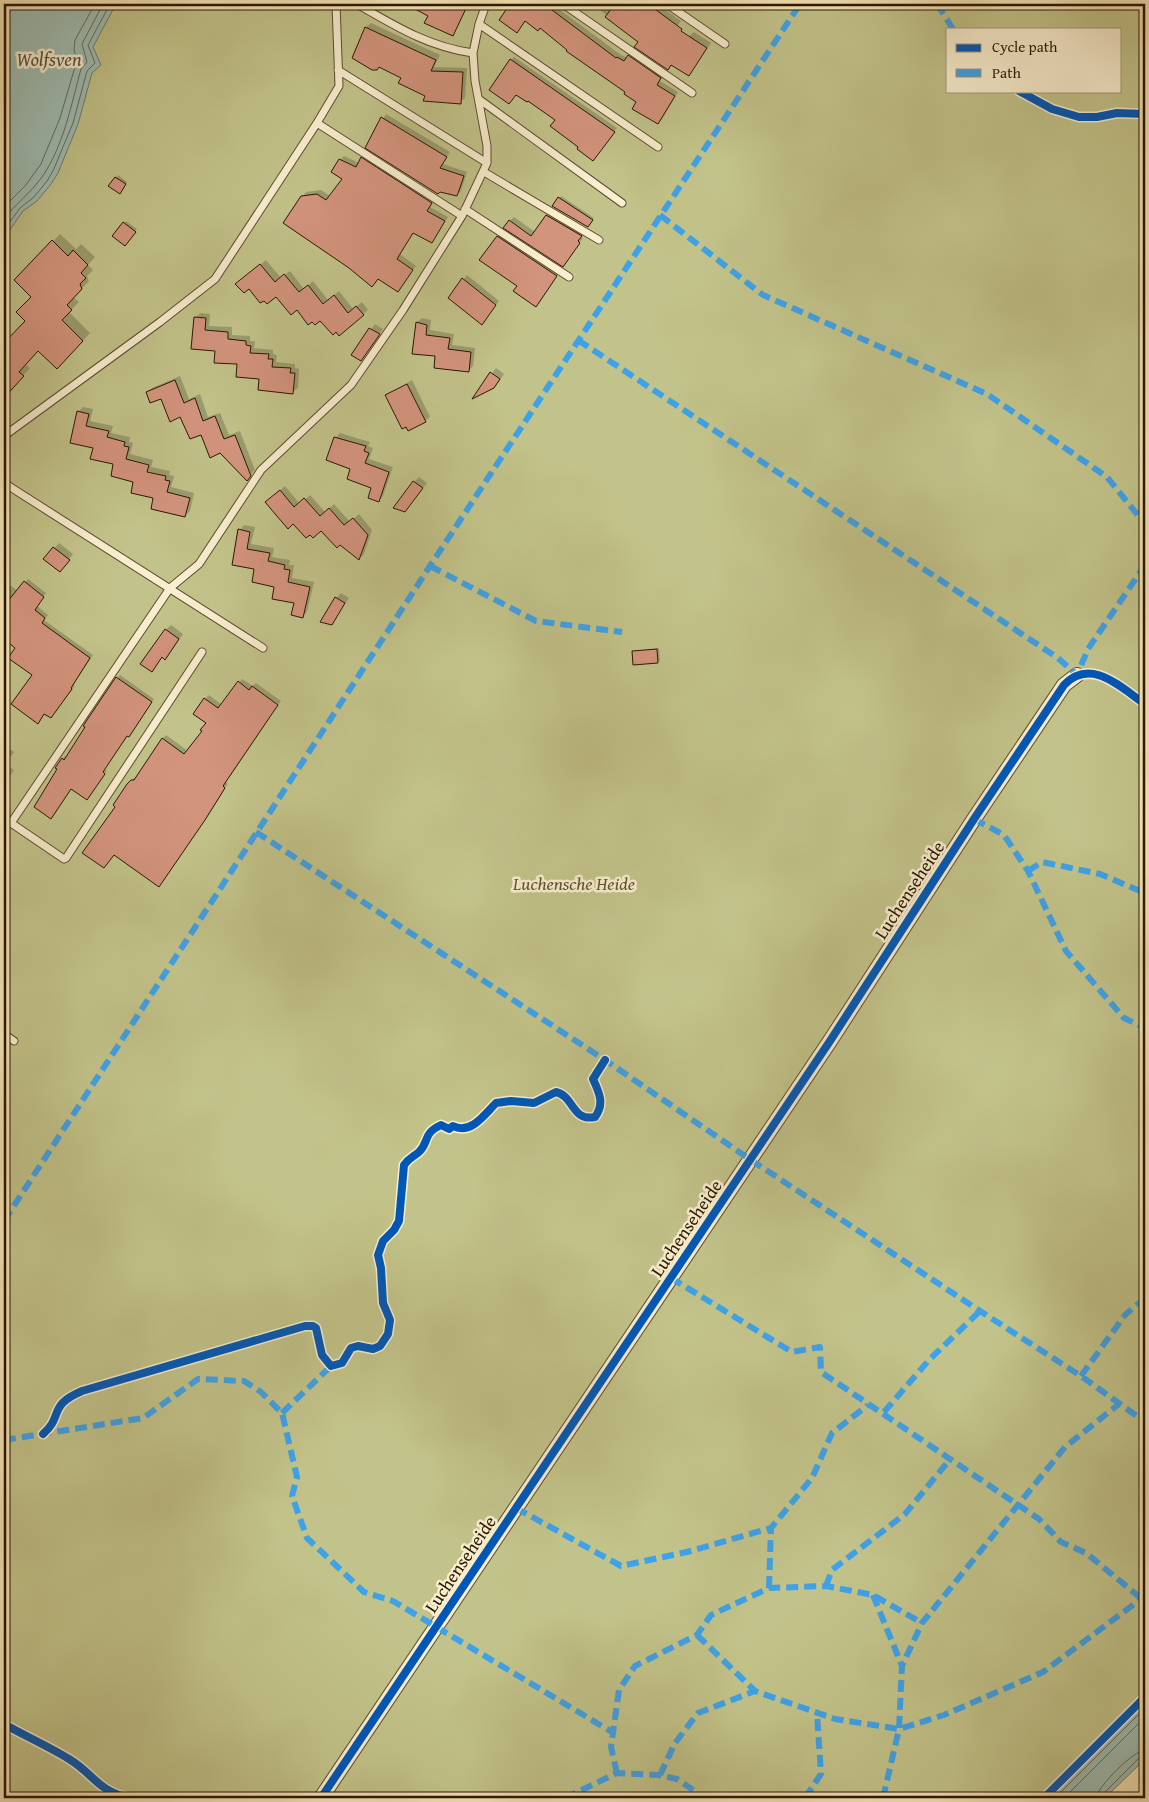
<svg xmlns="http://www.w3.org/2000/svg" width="1149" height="1802" font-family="'Gentium Book Plus',serif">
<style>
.green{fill:#c2c38a;stroke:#766c46;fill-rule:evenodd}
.water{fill:#9ebeb4;stroke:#6f7b6d}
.shadow{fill:#0003}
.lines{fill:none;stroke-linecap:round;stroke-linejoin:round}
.shore{stroke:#646a5b;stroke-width:1}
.building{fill:#d3947d;stroke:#291602}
.service-casing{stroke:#5c4a2f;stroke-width:9}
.minor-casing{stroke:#5c4a2f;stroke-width:16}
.service{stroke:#f9efcf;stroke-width:7}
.minor{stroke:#f9efcf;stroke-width:14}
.quiet{stroke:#3ea2e9;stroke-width:6;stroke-dasharray:12 6;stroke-linecap:butt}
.cycleway-casing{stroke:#f9efcf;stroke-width:11}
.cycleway{stroke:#0057b8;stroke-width:8}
.labels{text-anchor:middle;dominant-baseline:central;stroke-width:5;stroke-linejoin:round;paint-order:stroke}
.park-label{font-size:18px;font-style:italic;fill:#5f5332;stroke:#f9efcf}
.street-label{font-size:18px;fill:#291602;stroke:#f9efcf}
.water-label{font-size:19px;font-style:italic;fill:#525140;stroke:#f9efcf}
</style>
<rect width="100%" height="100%" fill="#f6e6b5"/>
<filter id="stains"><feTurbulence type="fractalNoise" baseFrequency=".004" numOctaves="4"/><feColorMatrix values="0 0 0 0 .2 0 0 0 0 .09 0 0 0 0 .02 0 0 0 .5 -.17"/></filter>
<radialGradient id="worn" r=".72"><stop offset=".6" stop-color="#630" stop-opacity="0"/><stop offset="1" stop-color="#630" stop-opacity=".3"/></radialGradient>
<path class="green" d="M4,4h1141v1697l-97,97h-1044zM948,29h172v62h-172z"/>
<path class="water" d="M4,4h112l-23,43 8,18 -9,8 -14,51 -20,49 -7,11 -14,17 -14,10 -19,27z
M1145,1701v58l-40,39h-57z"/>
<path class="shadow" d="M410,4h59l-16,31 -24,-20z
M512,4h40l69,51 7,3 5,-6 31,22 -4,7 18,11 -16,27 -4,4 -31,-31 -87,-65 -14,-7 -5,7 -21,-7z
M592,4h76l2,2 -3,5 14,10 -24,33z
M371,23l69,32 -6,12 33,1 -2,30 -5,4 -33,-6 -24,-19 -23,-11 -26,-8 12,-31z
M694,32l17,11 -22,32 -28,-18z
M514,57l103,71 -21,28 -16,-10 -23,-27 -41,-25 -5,-34z
M386,114l64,38 -7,12 24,8 -6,19 -4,4 -90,-48z
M365,154l70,45 -5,8 18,10 -16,25 -18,-10 -14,22 16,12 -15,20 -8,3 -15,-11 -76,-81 4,-5 15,-2 9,6 14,-17 -4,-19 4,-4 15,7z
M118,175l9,7 -5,9 -12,-5z
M561,196l33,22 -4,6 -36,-19z
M550,212l35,20 -4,5 2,1 -20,27 -53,-44 4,-4 21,15z
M126,221l11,8 -10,13 -3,-19z
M60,234l16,15 5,-5 14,13 -7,8 5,5 -6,6 2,5 -16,16 6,5 -10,10 21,21 -33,35 -19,-18 -13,14 5,4 -26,28v-51l23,-24 6,-24 -17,-17z
M501,234l58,38 -20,30 -21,-17 -20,-48z
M266,260l15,18 9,-7 14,18 9,-8 15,19 11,-9 14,18 9,-7 6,8 -5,4 -42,5 -24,-11 -21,-13 -34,-15z
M467,275l32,26 -17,22 -32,-25z
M200,313l10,1 -1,12 23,1v8l18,1v5h5l-1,7 19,2v4l4,1 -1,7 19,2v4l4,1 -1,19 -5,4 -32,-14 -45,-28 -21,-32z
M422,318l9,2 -1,10 24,4 -2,11 23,3 -2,18 -5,5 -31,-16 -20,-33z
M375,324l8,5 -22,30 -8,-5z
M496,368l8,6 -5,8 -23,14z
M180,376l9,23 11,-5 8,23 12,-4 9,22 11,-4 15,39 -8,9 -85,-82 -15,-5 5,-4z
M412,380l18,37 -5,4 -39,-25z
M83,407l10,2 -3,12 23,5 -2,7 19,4 -1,5 4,1 -3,11 23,6 -2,7 19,4 -1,4 5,1 -3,11 23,6 -4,18 -5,5 -30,-19 -61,-50 -16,-35z
M340,433l30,9 -2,4 5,2 -4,11 24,8 -10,29 -4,5 -6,-14 -21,-19 -17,-30z
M419,477l8,6 -17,22 4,-23z
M285,486l15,18 10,-9 15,17 9,-8 16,18 9,-8 13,16 -8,24 -5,5 -38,-30 -49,-31z
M244,525l11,2 -4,17 23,4 -2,9 18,3 -1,5h5l-2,13 22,4 -7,30 -5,5 -7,-15 -39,-34 -23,-4 7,-34z
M59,543l14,11 -9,12 -19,-7z
M28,579l18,14 -9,13 11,9 -4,5 49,35 -20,30 2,1 -24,31 -18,-43 -16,-26 -13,-10v-57l14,10z
M341,593l8,5 -17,26 4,-26z
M171,625l12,9 -13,19 -5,5 -2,-2 -11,15 14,-41z
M659,648l1,12 -2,2 -25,-10z
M120,675l34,24 -50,70 3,2 -18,25 -17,-8 -18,27 5,-46 -2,-2 8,-11 2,1 20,-30 -2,-2z
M242,679l11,7 3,-3 25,18 -55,81 2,2 -14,18 2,1 -57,82 -42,-79 15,-26 5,-4 26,-38 3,-3 22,16 16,-20 3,-9 -2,-23 4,-4 13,10z
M4,745l10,7 -9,12 9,6 -10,15z"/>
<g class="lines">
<path class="shore" d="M4,207l21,-21 16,-22 19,-46 17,-58 -3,-10 1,-10 20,-36
M4,219c11,-15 27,-26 38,-42 22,-32 29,-72 39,-108l6,-7 -5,-18 21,-40
M4,230l16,-22 14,-11 13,-16 6,-10 20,-48 14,-52 8,-8 -7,-18 22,-41
M1055,1798l90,-90
M1064,1798l81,-81
M1096,1798c1,-11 38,-48 49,-48
M1102,1798l2,-5 36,-36 5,-1"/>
</g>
<path class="building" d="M406,4h62l-15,32 -29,-13 4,-7z
M510,4h34l72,54 1,-1 7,4 4,-6 33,23 -4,7 18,11 -17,28 -26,-15 4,-7 -12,-8 1,-2 -59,-41 1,-1 -27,-22 -2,3 -13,-10 -8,12 -18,-13z
M615,4h33l34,25 -1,2 26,17 -18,28 -18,-11 -3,5 -34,-23 4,-5 -33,-25z
M365,27l71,33 -5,11 32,1 -2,32 -38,-3 2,-5 -27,-13 3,-5 -22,-11 -2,3h-5l-20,-12z
M510,59l105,73 -22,29 -16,-12 1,-2 -28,-21 5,-6 -27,-19 -1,1 -11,-7 -7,9 -20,-14z
M381,117l66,40 -7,11 24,8 -7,20 -17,-4 -2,2 -73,-46z
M361,157l71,46 -5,8 18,10 -13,22 -19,-10 -16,26 16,11 -15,22 -20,-13 -6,8 -23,-19 -66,-45 18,-27 16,-2 9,6 16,-21 -11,-7 8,-13 17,8z
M115,177l11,7 -6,10 -12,-8z
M558,197l35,23 -5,7 -36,-21z
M546,215l36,21 -4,5 2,2 -17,24 -60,-39 6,-8 22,16z
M123,222l13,10 -11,14 -13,-10z
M497,236l60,40 -21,31 -23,-16 4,-5 -38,-26z
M52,240l16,16 5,-6 15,15 -7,8 5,5 -6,6 2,5 -15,16 5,5 -10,10 21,21 -26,28 -19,-18 -19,21 5,4 -20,22v-55l21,-22 -9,-9 15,-15 -17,-17z
M260,264l15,18 9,-8 15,18 9,-7 15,19 11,-9 14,18 8,-7 8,9 -25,21 -3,-4 -3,3 -13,-14 -5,4 -3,-3 -4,3 -11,-15 -6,5 -15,-18 -9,7 -3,-3 -4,2 -11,-14 -5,4 -9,-9z
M462,278l34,27 -14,20 -34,-27z
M194,317l12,1 -1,12 23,2v7l18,2v4l5,1 -1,7 19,1 -1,5h5l-1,8 19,1 -1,5h5l-2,21 -35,-4 1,-11 -23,-2 1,-13 -23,-1 1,-12 -24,-2z
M416,322l11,3 -1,10 24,3 -2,11 23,3 -2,20 -35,-4 1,-12 -23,-2z
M369,328l11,6 -19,27 -10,-6z
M490,372l10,7 -6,9 -22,11z
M175,380l9,23 11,-5 8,23 12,-5 9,23 11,-4 16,41 -4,5 -27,-28 -10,5 -9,-23 -11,4 -10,-22 -10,5 -9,-23 -11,4 -4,-11z
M407,384l19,38 -18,9 -2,-4 -4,2 -17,-34z
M77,411l12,3 -3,12 23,5 -2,6 18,5 -1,4 5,1 -3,12 23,6 -2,7 19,4 -1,4 5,1 -3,11 23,6 -5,19 -34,-8 2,-11 -22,-5 2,-11 -22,-6 2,-12 -23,-5 3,-11 -23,-5z
M334,437l32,9 -2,5 5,2 -4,10 24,9 -10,30 -11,-4 3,-10 -24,-9 3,-10 -24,-9z
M413,481l10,7 -18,24 -12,-4z
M280,490l14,17 10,-9 16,18 9,-8 15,17 9,-7 15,17 -9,25 -19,-15 -3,3 -16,-17 -8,7 -3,-3 -4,3 -13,-14 -5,5 -23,-27z
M238,529l12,3 -3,17 23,4 -2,8 17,4 -1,4 6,1 -2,12 22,5 -7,31 -12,-3 3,-12 -22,-4 2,-12 -22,-5 2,-13 -22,-4z
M53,547l17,13 -10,12 -17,-13z
M24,581l20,16 -9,13 10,8 -3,5 48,35 -19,30 1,1 -21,29 -7,-4 -6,10 -27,-20 21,-29 -24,-17 7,-10 -11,-9v-33z
M335,597l10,6 -13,22 -12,-3z
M165,629l14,10 -14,21 -3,-3 -10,15 -12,-8z
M657,649l1,14 -25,2 -1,-14z
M116,677l36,25 -23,35 -2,-1 -24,36 2,2 -18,26 -16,-11 -20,30 -17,-12 23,-38 -2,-1 7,-10 2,2 21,-33 -2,-1z
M238,681l11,9 3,-4 26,19 -55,81 2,2 -20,32 -46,67 -45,-32 -10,13 -22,-15 33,-46 -2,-2 14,-21 4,-4h3l28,-42 22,16 18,-23 -2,-1 6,-7 -13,-9 11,-16 14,10z"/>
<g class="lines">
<defs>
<path id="service" d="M357,4c38,22 72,43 116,49
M563,4l129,89
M667,4l58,40
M479,24l179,123
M338,70l149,93
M480,100l142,103
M317,123l145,93
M484,172l115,68
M465,209l104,68
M4,436l156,-114 55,-43 102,-156 22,-37 -3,-82
M4,483l259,165
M4,818l7,5 159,-235 29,-24 62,-94 90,-85 52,-75 59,-94 25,-53v-17l-12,-65 -2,-28 6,-29 7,-20
M11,823l53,36 2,-1 136,-206
M4,1034l10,7"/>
<path id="minor" d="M321,1798l509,-757 144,-222 90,-134 13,-10"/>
</defs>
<use href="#service" class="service-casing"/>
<use href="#minor" class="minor-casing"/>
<use href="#service" class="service"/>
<use href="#minor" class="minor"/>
<path class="quiet" d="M937,4l16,25
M660,215l103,80 224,99 120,83 38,47
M578,340l480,318 19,17 11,-26 57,-84
M430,566l106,55 86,11
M974,819l30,16 24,36 38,80 58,67 21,10
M256,832l349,228 146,100 229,151 101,65 64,46
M1028,871l14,-9 58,12 45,19
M4,1221l426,-655 370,-562
M671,1278l121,74 28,-5 1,25 218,147 22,23 25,11 56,46
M1081,1376l44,-61 20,-17
M884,1412l45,-52 51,-49
M282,1413l49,-47
M4,1440l139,-22 55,-39 46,2 17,11 21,21 15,64 -5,19 15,42 57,54 29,9 219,131
M516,1508l105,58 66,-14 84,-24 41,-50 20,-45 36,-28
M826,1586l6,-16 73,-56 46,-56
M769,1588l2,-60
M873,1595l29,71
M697,1635l58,56 80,28 64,10 45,-14 99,-43 102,-76
M617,1773l-6,-26 8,-57 16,-24 62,-31 14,-20 58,-27 57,-2 47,9 49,28
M660,1775l15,-32 23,-30 57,-22
M565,1798l52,-25 41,2 19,4 28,19
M805,1798l16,-24 -4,-60
M883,1798l16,-69 3,-63 20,-43 143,-176 54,-43"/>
<defs>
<path id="cycleway" d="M1019,91l33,18 27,8h18l20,-4 28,1
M43,1434c21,-18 4,-28 39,-43l223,-65h8l3,2 6,27 9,11 11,-3 9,-15 7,-2 15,3 7,-3 8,-12 2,-14 -7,-17 -2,-35 -3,-13 5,-14 11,-11 5,-9 5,-56c5,-7 9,-8 15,-13 11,-11 3,-18 22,-27l8,4 4,-3c18,9 32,-12 43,-23l15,-2 23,2 22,-11c18,4 16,30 39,25 10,-13 4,-25 -2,-38l12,-19
M4,1724c21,12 44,22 65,35 25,15 28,32 61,39
M321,1798l509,-757 144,-222 90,-134c27,-28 56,2 81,19
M1044,1798l101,-101"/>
</defs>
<use href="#cycleway" class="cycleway-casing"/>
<use href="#cycleway" class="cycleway"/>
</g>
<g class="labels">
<g class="park-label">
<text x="574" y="883">Luchensche Heide</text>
</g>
<g class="street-label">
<text transform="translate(909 890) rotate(-57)">Luchenseheide</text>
<text transform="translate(686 1228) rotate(-56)">Luchenseheide</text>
<text transform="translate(460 1564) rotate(-56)">Luchenseheide</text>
</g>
<g class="water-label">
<text x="49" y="59">Wolfsven</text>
</g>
</g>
<rect width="1149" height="1802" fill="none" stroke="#f6e6b5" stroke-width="20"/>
<rect x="5" y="5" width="1139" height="1792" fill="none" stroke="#291602" stroke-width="2.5"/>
<rect x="10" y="10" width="1129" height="1782" fill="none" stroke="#291602"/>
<rect x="946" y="28" width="175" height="65" fill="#f9efcf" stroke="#a6987d"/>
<rect x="956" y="44" width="25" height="8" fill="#0057b8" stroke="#a6987d"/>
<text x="992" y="52" font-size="15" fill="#291602">Cycle path</text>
<rect x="956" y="69" width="25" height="8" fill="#3ea2e9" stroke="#a6987d"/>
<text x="992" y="78" font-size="15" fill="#291602">Path</text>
<rect width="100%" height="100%" filter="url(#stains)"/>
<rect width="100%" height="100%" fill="url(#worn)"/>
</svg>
